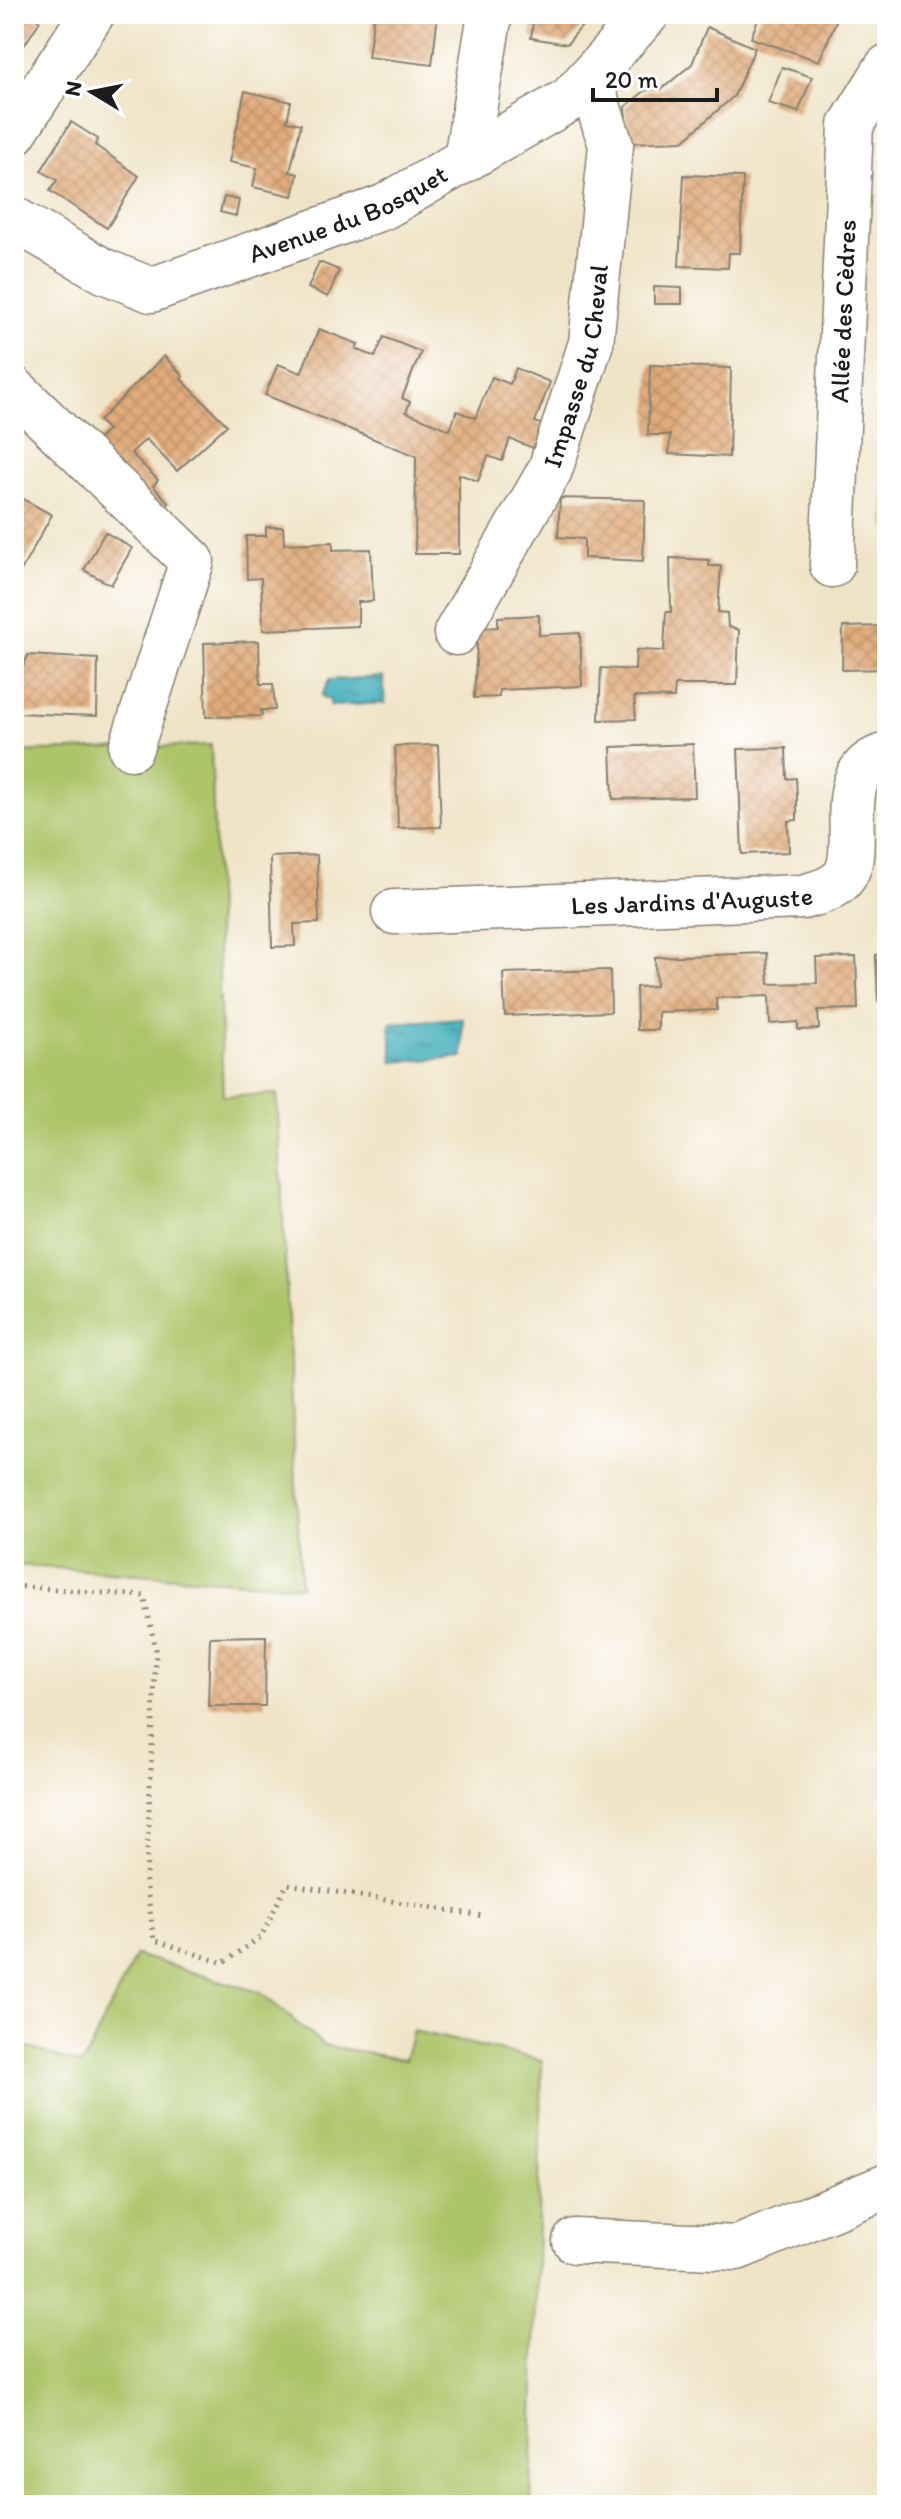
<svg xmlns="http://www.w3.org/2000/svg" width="901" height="2519" font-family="Itim,sans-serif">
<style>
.grass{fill:#adc469;stroke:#647042;stroke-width:2}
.water{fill:url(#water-ripples);stroke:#2c646a;stroke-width:2}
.building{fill:url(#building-cross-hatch)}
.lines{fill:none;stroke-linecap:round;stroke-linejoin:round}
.minor-casing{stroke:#868072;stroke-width:47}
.path{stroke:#868072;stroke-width:5;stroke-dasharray:2 6;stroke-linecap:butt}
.minor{stroke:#fff;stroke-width:44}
.labels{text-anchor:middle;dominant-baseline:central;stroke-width:7;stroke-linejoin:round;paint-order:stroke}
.street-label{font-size:26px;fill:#1c1c1c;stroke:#fff}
</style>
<defs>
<pattern id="water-ripples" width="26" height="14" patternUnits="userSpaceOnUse" patternTransform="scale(2)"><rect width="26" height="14" fill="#3babb8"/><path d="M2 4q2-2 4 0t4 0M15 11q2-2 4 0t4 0" fill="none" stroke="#318a95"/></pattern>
<pattern id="building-cross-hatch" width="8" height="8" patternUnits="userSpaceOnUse" patternTransform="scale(2)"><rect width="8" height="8" fill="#e1ab7a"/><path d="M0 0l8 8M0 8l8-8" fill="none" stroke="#c09369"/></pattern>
</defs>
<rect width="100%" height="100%" fill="#fff"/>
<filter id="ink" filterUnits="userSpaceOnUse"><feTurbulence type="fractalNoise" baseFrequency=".0125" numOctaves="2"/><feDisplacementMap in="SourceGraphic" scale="16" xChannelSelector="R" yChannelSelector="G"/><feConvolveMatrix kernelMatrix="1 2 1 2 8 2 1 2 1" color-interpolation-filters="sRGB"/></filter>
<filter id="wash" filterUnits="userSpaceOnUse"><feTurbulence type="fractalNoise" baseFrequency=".006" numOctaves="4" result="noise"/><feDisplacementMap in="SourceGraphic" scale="32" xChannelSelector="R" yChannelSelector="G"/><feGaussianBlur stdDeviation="1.8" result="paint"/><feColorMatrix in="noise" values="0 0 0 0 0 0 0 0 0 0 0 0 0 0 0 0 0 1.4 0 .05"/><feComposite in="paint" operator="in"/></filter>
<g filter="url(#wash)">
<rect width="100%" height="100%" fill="#f0e4c7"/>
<path class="grass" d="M211,745l12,351 54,-2 24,492 -287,-21v-813z
M136,1955l125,38 62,52 82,15 8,-29 129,29 -11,445h-517v-462l68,22z"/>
<path class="water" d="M383,677l2,26 -55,3v-6l-8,-4 7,-16z
M463,1018v39l-70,5 -3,-39z"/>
<g id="blocks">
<path class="building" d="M14,14h16l10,7 -26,40z
M374,14h64l-6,51 -64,-8z
M534,14h58l-25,30 -36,-6z
M760,14h79l-20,47 -68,-23z
M707,27l48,21 -21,48 -51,45 -55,2 -3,-36 21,-17 16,-1 30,-25z
M782,67l30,10 -14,35 -30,-9z
M245,91l46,11 -4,19 14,3 -11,48 8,2 -5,22 -40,-9 4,-19 -28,-6z
M71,122l27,17 -3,6 44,31 -32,52 -57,-37 7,-11 -16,-9z
M684,175l59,2 -3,76h-11l-1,15 -49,-2z
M224,197l15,3 -3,16 -16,-4z
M319,262l20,8 -11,27 -20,-9z
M654,287l28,1v16h-28z
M319,329l39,15 -2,5 19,8 9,-20 37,15 -19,46 8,4 -4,10 44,18 7,-19 18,7 17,-41 18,7 6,-16 34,14 -15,40 12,5 -9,23 -28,-11 -8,22 -14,-5 -10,25 -19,-7v80h-44l1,-98 -151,-61 13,-31 23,9z
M164,356l19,20 -2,3 46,46 -50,46 -31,-32 -15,14 27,27 -5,6 16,17 -10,10 -66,-68 15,-15 -9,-9z
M650,365l81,3 -2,89 -60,-3 1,-19h-22z
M883,441h4v87h-3z
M14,494l38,21 -38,68z
M560,498l85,2 -2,61 -59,-3v-19l-26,-2z
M266,527h17l1,17 49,-2v8l38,-1 2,52 -15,1v24l-95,4 -2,-52 -14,1 -1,-43h20z
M105,532l27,16 -21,37 -27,-15z
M670,558l39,2v6h12l-3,46 9,1 1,14 11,3 -2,55h-62l-1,13 -40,-1 2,22 -37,1 2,-52 34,2 1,-20 28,1 2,-39h5z
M539,615v20l41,-2 2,53 -83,4v7l-25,1 4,-70 20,-1v-10z
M886,626l1,43 -45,1 1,-43z
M259,641l1,43h13l2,26h-14l1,6 -56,1 -2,-74z
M28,655l70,4 -1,57 -83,-3v-26z
M693,744l2,53 -82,2 -2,-52z
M438,745l3,82 -43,1 -3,-82z
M786,748l1,31 9,-1 1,20v22l-9,1 1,31 -47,2 -4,-105z
M317,855l2,68 -25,1 1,22 -23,1 -2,-90z
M767,953l2,31 48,-1 -1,-25 40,-1 2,52 -40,1 1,19 -21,1v-8l-28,2 -1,-28 -53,2 1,12 -59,2v18h-21l-1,-43 20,-1 -1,-29z
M887,954v47h-9l-2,-46z
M610,970l1,42 -106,4 -2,-43z
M266,1636l-1,70h-57l2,-69z"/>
</g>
</g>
<g filter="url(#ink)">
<use href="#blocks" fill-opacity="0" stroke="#868072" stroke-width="2"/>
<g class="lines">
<defs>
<g id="minor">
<path d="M14,133l78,-119"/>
<path d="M466,159l24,-145"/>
<path id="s1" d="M14,219l90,52 47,19 233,-83 186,-108 77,-85"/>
<path d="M14,389l178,172 -61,187"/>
<path id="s2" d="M832,565l19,-440 36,-58"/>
<path id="s3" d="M456,633l94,-163 41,-127 20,-198 -22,-67"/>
<path id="s4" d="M394,912l409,-15c13,-4 30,-7 40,-19 24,-30 -16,-108 44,-123"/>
<path d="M575,2241l162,7 150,-62"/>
</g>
</defs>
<use href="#minor" class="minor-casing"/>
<path class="path" d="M14,1586l130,10 12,54 -10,231 8,59 69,23 38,-26 26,-53 196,32"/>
<use href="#minor" class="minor"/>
</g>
</g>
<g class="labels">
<g class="street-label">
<text stroke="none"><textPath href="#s1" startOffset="366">Avenue du Bosquet</textPath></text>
<text stroke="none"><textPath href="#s2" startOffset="254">Allée des Cèdres</textPath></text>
<text stroke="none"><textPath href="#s3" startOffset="296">Impasse du Cheval</textPath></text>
<text stroke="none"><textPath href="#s4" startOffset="298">Les Jardins d'Auguste</textPath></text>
</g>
</g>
<rect width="901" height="2519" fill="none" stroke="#fff" stroke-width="48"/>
<g transform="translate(92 92) rotate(280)" stroke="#ffffff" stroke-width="6" paint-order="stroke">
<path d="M0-6L14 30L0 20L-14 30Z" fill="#1c1c1c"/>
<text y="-12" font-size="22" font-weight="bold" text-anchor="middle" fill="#1c1c1c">N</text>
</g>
<path d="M593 88v12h124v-12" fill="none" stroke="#1c1c1c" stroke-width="4"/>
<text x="605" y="88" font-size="24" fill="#1c1c1c" stroke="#ffffff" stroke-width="6" paint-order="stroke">20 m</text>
</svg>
